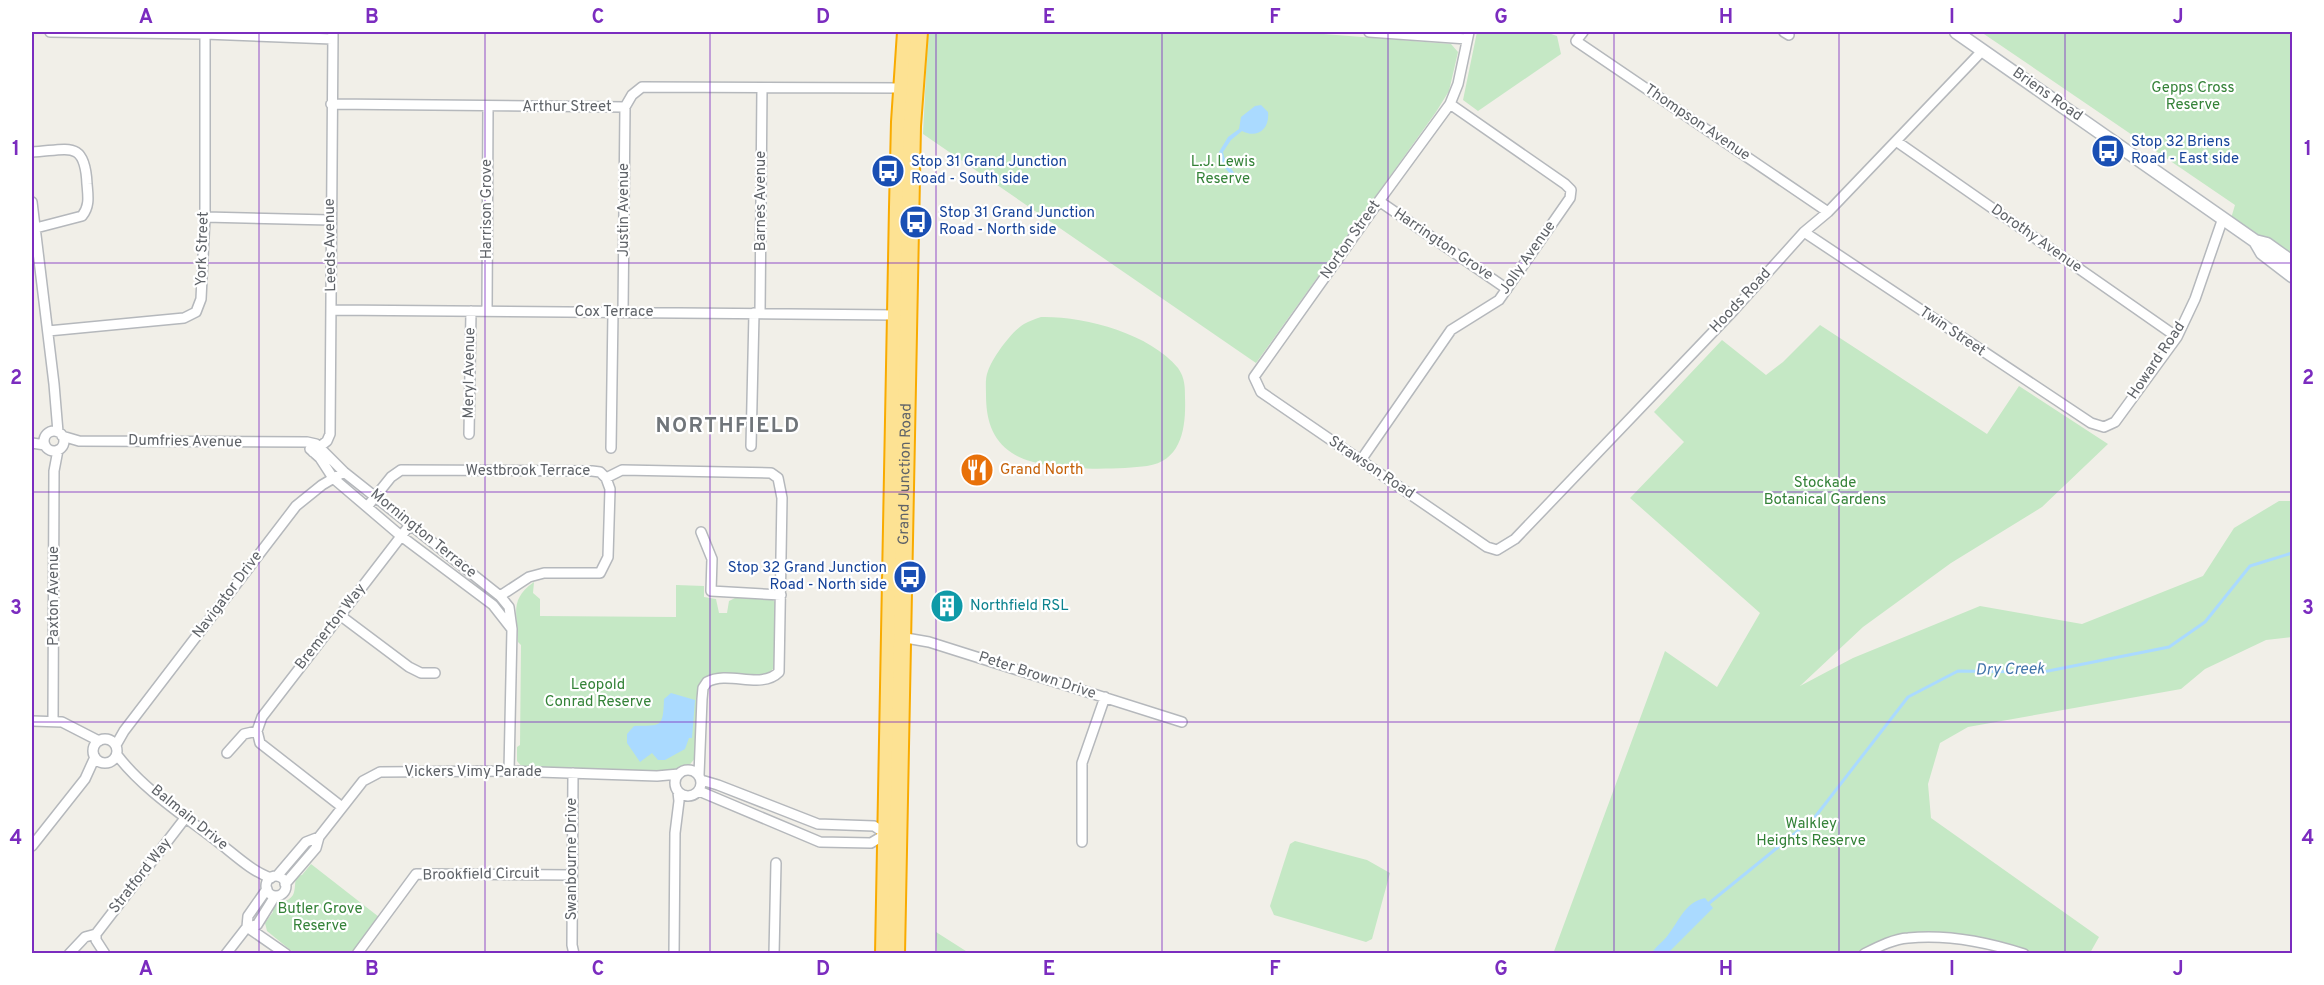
<svg xmlns="http://www.w3.org/2000/svg" width="2324" height="985" font-family="Overpass,sans-serif">
<style>
.green{fill:#c5e8c5}
.water{fill:#aadaff}
.lines{fill:none;stroke-linecap:round;stroke-linejoin:round}
.stream{stroke:#aadaff;stroke-width:3}
.street-casing{stroke:#b5b8bc;stroke-width:12}
.secondary-casing{stroke:#b6babf;stroke-width:15}
.highway-casing{stroke:#f9ab00;stroke-width:20}
.street{stroke:#fff;stroke-width:9}
.secondary{stroke:#fff;stroke-width:12}
.highway{stroke:#fde293;stroke-width:16}
.grid{fill:none;stroke:#7b2cbf;stroke-width:1.5;stroke-opacity:0.55}
.labels{text-anchor:middle;dominant-baseline:central;stroke-width:4.5;stroke-linejoin:round;paint-order:stroke}
.park-label{font-size:15px;fill:#348238;stroke:#fff}
.street-label{font-size:15px;fill:#5f6368;stroke:#fff}
.transit-label{font-size:15px;fill:#164399;stroke:#fff;text-anchor:start}
.food-label{font-size:15px;fill:#c56008;stroke:#fff;text-anchor:start}
.culture-label{font-size:15px;fill:#0d838f;stroke:#fff;text-anchor:start}
.water-label{font-size:16px;font-style:italic;fill:#4174aa;stroke:#fff}
.district-label{font-size:21px;font-weight:bold;letter-spacing:1.5px;fill:#70757a;stroke:#fff}
.neatline{fill:none;stroke:#7b2cbf;stroke-width:2}
.grid-label{font-size:20px;text-anchor:middle;font-weight:bold;fill:#7b2cbf}
</style>
<rect width="100%" height="100%" fill="#f1efe8"/>
<path class="green" d="M928,32h370l153,12 7,8 -9,39 -13,21 -180,251 -333,-229z
M1477,32h68l12,4 4,18 -83,57 -15,-11z
M1981,32h311v220l-16,-1 -47,-26 6,-20z
M1041,317c43,-1 108,16 137,51 7,10 7,19 7,30 1,29 -3,63 -38,68 -34,4 -107,6 -135,-13 -21,-14 -26,-35 -26,-59 0,-7 -1,-16 2,-23 5,-14 23,-39 36,-47 5,-3 11,-5 17,-7z
M1820,325l167,109 32,-48 89,58 -66,63 -91,56 -88,64 -63,59 53,-28 127,-52 102,18 121,-48 31,-48 45,-27h13v136l-26,3 -61,29 -24,20 -213,38 -28,16 -12,41 3,34 168,119 -9,16h-69l-51,-12 -81,2 -25,11h-311l112,-303 52,36 43,-74 -130,-115 54,-56 -30,-30 68,-72 44,35 17,-13z
M534,582l-1,11 7,6v17l136,1v-32l28,1v11l12,2 3,14h8l2,-12 6,-3 37,1 6,6 -2,62 -11,8h-51l-7,2 -11,80 -9,11 -14,5 -150,-5 -6,-7v-14l3,-2 1,-100 -3,-3c0,-27 -10,-42 16,-60z
M1295,841l72,19 23,13 -18,66 -6,3 -92,-27 -4,-9 20,-62z
M311,864l68,53 -28,36h-57l-27,-22 -2,-8 8,-11 -1,-5c6,-6 16,-4 21,-12 3,-6 1,-13 4,-19l5,-1z
M936,932l33,21h-32z"/>
<path class="water" d="M1261,105l7,7c2,17 -11,27 -26,19l-11,9 -8,12 2,8 10,14 -4,1 -11,-13 -1,-10 9,-15 11,-8 2,-12 14,-11z
M671,693l24,7 -3,38h-3l-4,11 -20,11h-7l-6,-7 -12,9 -13,-19v-9l7,-8c27,-1 29,3 30,-27z
M1705,898l8,10 -45,45h-16c4,-7 11,-11 16,-18 11,-14 17,-33 37,-37z"/>
<g class="lines">
<path class="stream" d="M1708,904l107,-87 93,-120 50,-26 85,1 126,-25 36,-25 45,-56 42,-13"/>
<defs>
<path id="street" d="M50,32l155,2 127,5
M1369,32l98,7
M1469,32l-11,52 -8,20 -71,97 -125,176 7,15 226,155 10,3 18,-11 218,-228 71,-79 24,-20 155,-162
M1583,32l-7,9 252,171
M1784,32l5,3
M331,104l294,3 7,-12 10,-8 260,1
M1896,141l281,196
M32,152c36,-2 53,-13 55,32 1,12 3,22 -5,32l-50,13
M1379,201l128,88
M32,202l22,182 4,48
M205,217l125,3
M1804,232l287,191 13,4 11,-5 62,-85 18,-38 28,-81
M332,310l564,5
M487,311l1,-204
M623,312l2,-205
M760,313l2,-225
M48,331l136,-13 12,-6 5,-13 4,-82v-183
M44 441a10 10 0 1 1 20 0a10 10 0 1 1-20 0Z
M469,434l2,-123
M62,436l17,5 228,1 9,2 28,28 156,124 9,11 3,22 -3,142
M32,443l13,2
M751,446l3,-133
M611,448l2,-136
M310,449l10,9 13,20 68,58 92,69 18,23
M313,452l14,-11 3,-7 3,-402
M1361,460l90,-130 48,-30 71,-102 1,-8 -6,-6 -115,-80
M367,507l24,-30 10,-7 191,1 8,1 6,6 16,-8 149,3 7,5 4,20 -3,174c-18,18 -50,-2 -72,10l-4,6 -1,11 -3,76
M701,532l11,27 -1,32 70,4
M500,596l29,-19 15,-4h56l8,-16 2,-68 -4,-11
M341,616l68,51 12,6h14
M900,637l29,5 253,80
M32,721l30,1 37,19
M53,721l1,-250 4,-21
M93 751a12 12 0 1 1 24 0a12 12 0 1 1-24 0Z
M116,745l8,-14 172,-225 26,-21 22,-13
M227,753l17,-19 13,-3
M117,755c26,34 66,60 101,87 16,12 33,29 53,36
M675 783a13 13 0 1 1 26 0a13 13 0 1 1-26 0Z
M573,773l-1,172 2,9
M699,791l121,51 51,1 15,-9 -12,-8 -56,-2 -100,-39 -17,-5
M342,807l-82,-64 -3,-12 5,-14 147,-191
M1082,842v-79l23,-66
M32,846l53,-67 10,-22
M277,876l29,-34 13,-5
M266 886a10 10 0 1 1 20 0a10 10 0 1 1-20 0Z
M285,884l31,-36 3,-11 44,-56 17,-9 129,-1 148,5 22,-2
M247,927l39,27
M247,927l10,-2 18,-29
M69,954l16,-17 11,-3
M105,954l-9,-14v-6l90,-117
M226,954l21,-27 1,-11 19,-27
M357,954l59,-80 156,1
M674,954l1,-121 4,-32 -1,-9
M774,954l2,-91
M1864,954c14,-7 29,-15 44,-16 39,-4 79,4 116,16"/>
<path id="secondary" d="M1956,32l299,209 12,3 25,18
M2255,241l7,12 30,23"/>
<g id="highway">
<path d="M884,954l14,-747 2,-85 6,-90"/>
<path id="s1" d="M896,954l16,-828 7,-94"/>
</g>
</defs>
<use href="#street" class="street-casing"/>
<use href="#secondary" class="secondary-casing"/>
<use href="#highway" class="highway-casing"/>
<use href="#street" class="street"/>
<use href="#secondary" class="secondary"/>
<use href="#highway" class="highway"/>
</g>
<path class="grid" d="M259,32v922M485,32v922M710,32v922M936,32v922M1162,32v922M1388,32v922M1614,32v922M1839,32v922M2065,32v922M32,263h2260M32,492h2260M32,722h2260"/>
<defs>
<symbol id="bus-disc" viewBox="-11 -11 22 22"><circle r="9.5" fill="#1a4fb4" stroke="#fff"/><path d="M-5-6H5V4H4V6H2V4H-2V6H-4V4H-5ZM-3.5-4V0h7V-4ZM-3.5 1.2v1.5H-2V1.2ZM2 1.2v1.5H3.5V1.2Z" fill="#fff"/></symbol>
<symbol id="restaurant-disc" viewBox="-11 -11 22 22"><circle r="9.5" fill="#e8710a" stroke="#fff"/><path d="M-5-6h1v4h1v-4h1v4h1v-4h1v5L-1.5 .5V6h-2V.5L-5-1ZM5-6V6H3V1.5H1.5Q1.5-4 5-6Z" fill="#fff"/></symbol>
<symbol id="building-disc" viewBox="-11 -11 22 22"><circle r="9.5" fill="#0f9aa8" stroke="#fff"/><path d="M-4-6H4V6H1V3H-1V6H-4ZM-2.5-4.3h1.7v1.8h-1.7ZM.8-4.3h1.7v1.8H.8ZM-2.5-1h1.7V.8h-1.7ZM.8-1h1.7V.8H.8Z" fill="#fff"/></symbol>
</defs>
<g fill-rule="evenodd">
<use href="#bus-disc" x="2089" y="132" width="38" height="38"/>
<use href="#bus-disc" x="869" y="152" width="38" height="38"/>
<use href="#bus-disc" x="897" y="203" width="38" height="38"/>
<use href="#restaurant-disc" x="958" y="451" width="38" height="38"/>
<use href="#bus-disc" x="891" y="558" width="38" height="38"/>
<use href="#building-disc" x="928" y="587" width="38" height="38"/>
</g>
<g class="labels">
<g class="park-label">
<text x="2193" y="88">Gepps Cross<tspan x="2193" dy="17">Reserve</tspan></text>
<text x="1223" y="162">L.J. Lewis<tspan x="1223" dy="17">Reserve</tspan></text>
<text x="1825" y="483">Stockade<tspan x="1825" dy="17">Botanical Gardens</tspan></text>
<text x="598" y="685">Leopold<tspan x="598" dy="17">Conrad Reserve</tspan></text>
<text x="1811" y="824">Walkley<tspan x="1811" dy="17">Heights Reserve</tspan></text>
<text x="320" y="909">Butler Grove<tspan x="320" dy="17">Reserve</tspan></text>
</g>
<g class="street-label">
<text transform="translate(2047 95) rotate(35)">Briens Road</text>
<text x="567" y="107">Arthur Street</text>
<text transform="translate(1697 123) rotate(34)">Thompson Avenue</text>
<text transform="translate(761 201) rotate(-90)">Barnes Avenue</text>
<text transform="translate(487 209) rotate(-90)">Harrison Grove</text>
<text transform="translate(624 210) rotate(-90)">Justin Avenue</text>
<text transform="translate(2036 239) rotate(35)">Dorothy Avenue</text>
<text transform="translate(1351 240) rotate(-55)">Norton Street</text>
<text transform="translate(331 245) rotate(-91)">Leeds Avenue</text>
<text transform="translate(1443 245) rotate(34)">Harrington Grove</text>
<text transform="translate(203 249) rotate(-88)">York Street</text>
<text transform="translate(1528 258) rotate(-55)">Jolly Avenue</text>
<text transform="translate(1741 301) rotate(-47)">Hoods Road</text>
<text x="614" y="312">Cox Terrace</text>
<text transform="translate(1952 332) rotate(34)">Twin Street</text>
<text transform="translate(2157 361) rotate(-56)">Howard Road</text>
<text transform="translate(470 373) rotate(-89)">Meryl Avenue</text>
<text transform="translate(185 442) rotate(1)">Dumfries Avenue</text>
<text transform="translate(1371 468) rotate(34)">Strawson Road</text>
<text x="528" y="471">Westbrook Terrace</text>
<text stroke="none"><textPath href="#s1" startOffset="480">Grand Junction Road</textPath></text>
<text transform="translate(423 534) rotate(39)">Mornington Terrace</text>
<text transform="translate(228 595) rotate(-53)">Navigator Drive</text>
<text transform="translate(54 596) rotate(-90)">Paxton Avenue</text>
<text transform="translate(331 627) rotate(-52)">Bremerton Way</text>
<text transform="translate(1037 676) rotate(18)">Peter Brown Drive</text>
<text x="473" y="772">Vickers Vimy Parade</text>
<text transform="translate(189 818) rotate(39)">Balmain Drive</text>
<text transform="translate(572 859) rotate(-90)">Swanbourne Drive</text>
<text transform="translate(481 875) rotate(-1)">Brookfield Circuit</text>
<text transform="translate(141 876) rotate(-52)">Stratford Way</text>
</g>
<g class="transit-label">
<text x="2131" y="142">Stop 32 Briens<tspan x="2131" dy="17">Road - East side</tspan></text>
<text x="911" y="162">Stop 31 Grand Junction<tspan x="911" dy="17">Road - South side</tspan></text>
<text x="939" y="213">Stop 31 Grand Junction<tspan x="939" dy="17">Road - North side</tspan></text>
<text x="887" y="568" text-anchor="end">Stop 32 Grand Junction<tspan x="887" dy="17">Road - North side</tspan></text>
</g>
<g class="food-label">
<text x="1000" y="470">Grand North</text>
</g>
<g class="culture-label">
<text x="970" y="606">Northfield RSL</text>
</g>
<g class="water-label">
<text transform="translate(2010 670) rotate(-1)">Dry Creek</text>
</g>
<g class="district-label">
<text x="728" y="426">NORTHFIELD</text>
</g>
</g>
<rect width="2324" height="985" fill="none" stroke="#ffffff" stroke-width="66"/>
<rect x="33" y="33" width="2258" height="919" class="neatline"/>
<g class="grid-label">
<text x="146" y="23">A</text>
<text x="372" y="23">B</text>
<text x="598" y="23">C</text>
<text x="823" y="23">D</text>
<text x="1049" y="23">E</text>
<text x="1275" y="23">F</text>
<text x="1501" y="23">G</text>
<text x="1726" y="23">H</text>
<text x="1952" y="23">I</text>
<text x="2178" y="23">J</text>
<text x="16" y="155">1</text>
<text x="2308" y="155">1</text>
<text x="16" y="384">2</text>
<text x="2308" y="384">2</text>
<text x="16" y="614">3</text>
<text x="2308" y="614">3</text>
<text x="16" y="844">4</text>
<text x="2308" y="844">4</text>
<text x="146" y="975">A</text>
<text x="372" y="975">B</text>
<text x="598" y="975">C</text>
<text x="823" y="975">D</text>
<text x="1049" y="975">E</text>
<text x="1275" y="975">F</text>
<text x="1501" y="975">G</text>
<text x="1726" y="975">H</text>
<text x="1952" y="975">I</text>
<text x="2178" y="975">J</text>
</g>
</svg>
